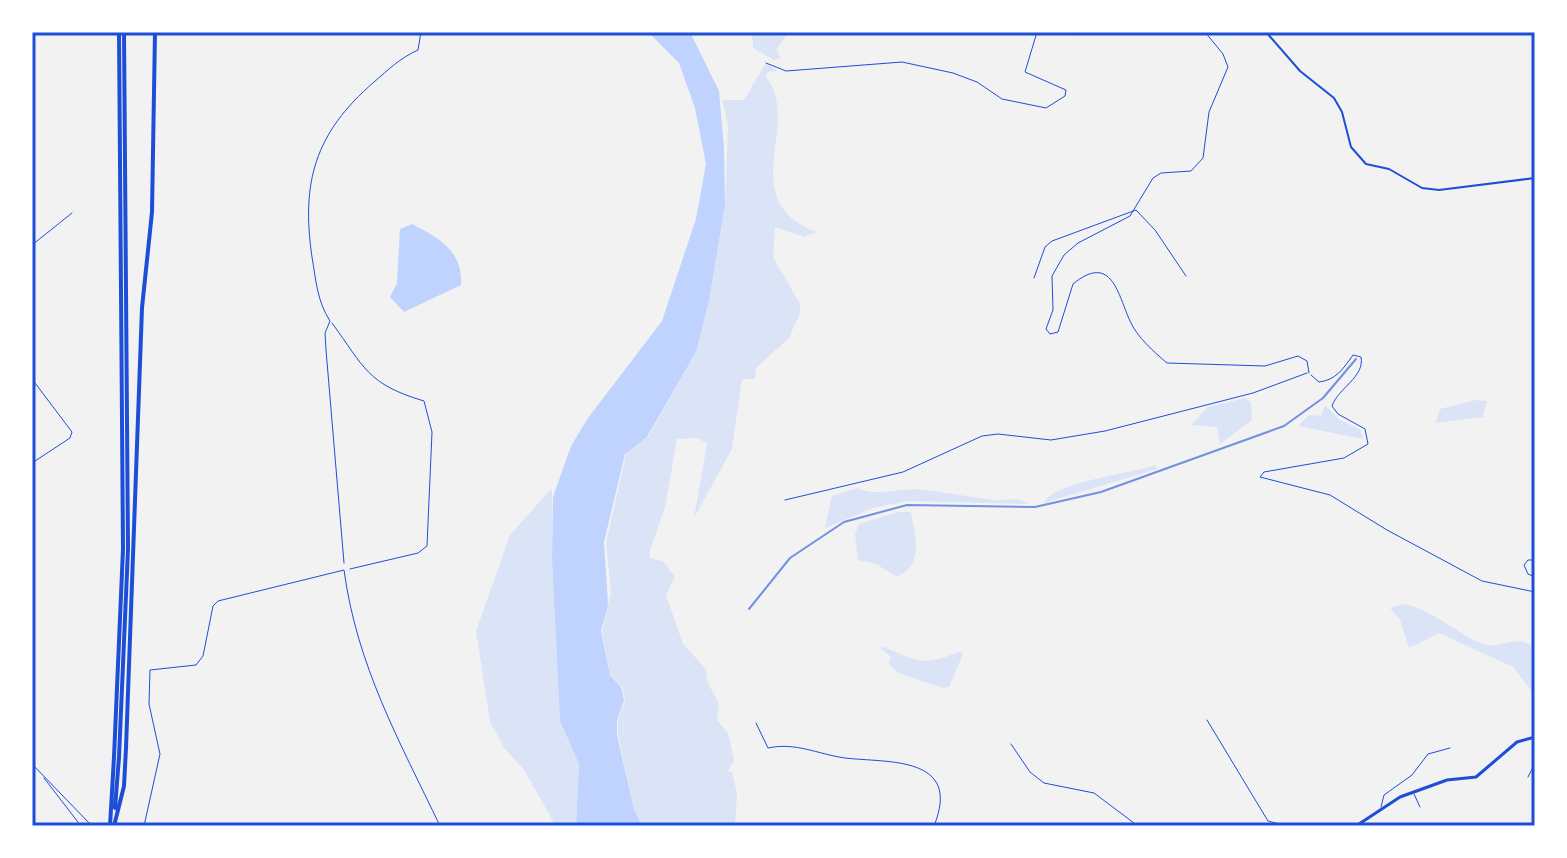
<svg xmlns="http://www.w3.org/2000/svg" width="1567" height="858" font-family="Ubuntu,sans-serif">
<style>
.green{fill:#dbe4f7}
.water{fill:#bfd3fe}
.lines{fill:none;stroke-linecap:round;stroke-linejoin:round}
.path{stroke:#1d4ed8;stroke-width:1}
.service{stroke:#1d4ed8;stroke-width:1}
.minor{stroke:#1d4ed8;stroke-width:1}
.tertiary{stroke:#1d4ed8;stroke-width:2}
.secondary{stroke:#1d4ed8;stroke-width:3}
.trunk{stroke:#1d4ed8;stroke-width:4}
.motorway{stroke:#1d4ed8;stroke-width:4}
.rail{stroke:#7290e2;stroke-width:2}
.neatline{fill:none;stroke:#1d4ed8;stroke-width:3}
</style>
<rect width="100%" height="100%" fill="#f2f2f2"/>
<path class="green" d="M752,32h37l-13,18 5,8 -7,2 -21,-12z
M766,63l12,8 -10,1 -2,5c37,47 -33,122 50,155l-12,5 -29,-10 -2,30 27,47v9l-11,25 -33,30 -1,11h-13l-10,70 -38,69 13,-74 -9,-6 -21,1 -12,68 -15,44v7l13,3 12,16 -9,18 17,49 23,25 1,12 12,23 -2,16 11,13 6,28 -6,10 4,1 5,21 -2,33h-93l-8,-17 -16,-74v-16l7,-18 -3,-14 -12,-13 -8,-42 9,-40 -5,-49 21,-93 21,-13 48,-85 13,-51 16,-96 3,-80 -6,-25h22z
M1245,398l6,4 1,18 -32,24 -3,-17 -26,-2 17,-18z
M1475,400l12,1 -4,16 -47,6 4,-14z
M1325,405l14,14 22,11 2,9 -65,-13 11,-11 12,1z
M1155,465l2,4 -113,34c10,-22 88,-29 111,-38z
M552,488v73l8,160 19,43 -3,62h-20l-32,-56 -19,-21 -15,-27 -14,-91 34,-96z
M857,488c27,10 41,-2 68,2 23,3 46,7 68,10 13,1 27,-4 36,4l-121,-3 -32,6 -51,21 7,-32z
M898,512h13c4,25 14,51 -14,65l-21,-13 -18,-4 -3,-26 4,-10z
M1405,604c31,6 59,37 84,41 14,2 30,-10 42,1 9,9 4,37 4,49l-22,-28 -74,-34 -30,15 -9,-28 -10,-12z
M884,647c35,15 40,20 76,4l3,3 -14,33 -6,1 -45,-15 -9,-9 2,-7 -11,-9z"/>
<path class="water" d="M648,32h42l29,59 5,57 1,57 -16,96 -13,51 -49,85 -22,17 -21,88 4,63 -7,26 9,44 11,12 3,14 -7,19v15l17,74 8,17h-66l3,-62 -19,-43 -8,-160 1,-64 18,-51 17,-28 74,-97 34,-102 10,-55 -11,-56 -16,-45z
M412,224c27,14 51,27 49,61l-57,27 -14,-15 7,-14 3,-54z"/>
<g class="lines">
<path class="path" d="M332,323c33,45 35,61 92,78l8,31 -5,114 -9,7 -68,16
M344,563l-18,-213 -1,-17 5,-12c-13,-20 -14,-41 -18,-64 -11,-75 3,-124 62,-175 14,-12 26,-24 44,-32l3,-18"/>
<path class="service" d="M1077,32l1,3
M1034,278l11,-31 7,-6 84,-31 19,20 31,46
M756,723l12,25c28,-6 49,6 77,10 42,5 118,-3 89,68
M1528,777l7,-14
M1414,794l6,13
M1381,807l3,-12 28,-20 16,-21 22,-6"/>
<path class="minor" d="M1205,32l18,22 5,13 -19,45 -6,46 -12,13 -30,2 -8,5 -23,38 -52,27 -14,12 -12,21 1,34 -7,19 4,5 8,-2 15,-48c39,-32 45,11 57,37 7,16 24,31 37,42l98,3 33,-10 9,5 2,12
M766,63l20,8 116,-9 51,11 24,9 25,17 44,9 19,-12 1,-6 -41,-18 12,-40
M32,245l40,-32
M1311,375l8,7c17,-2 24,-13 34,-27l8,2c4,20 -23,31 -29,49l6,8 27,15 3,15 -24,14 -80,14 -4,5 70,18 57,35 95,51 53,11
M32,379l40,53 -2,6 -38,25
M785,500l118,-28 79,-36 16,-2 53,6 54,-9 148,-38 54,-20
M1535,560h-7l-4,5 4,9 7,3
M1207,720l61,101 19,5
M1011,744l19,28 14,11 50,10 44,33
M32,764l60,62
M44,778l37,48
M144,826l16,-72 -11,-50 1,-34 46,-5 7,-9 10,-50 5,-5 126,-31c13,96 55,170 96,256"/>
<path class="tertiary" d="M1266,32l34,39 34,27 8,14 9,35 15,17 23,5 33,19 17,2 96,-12"/>
<path class="secondary" d="M1356,826l44,-29 47,-17 29,-3 41,-35 18,-5"/>
<path class="trunk" d="M115,808l4,-51
M110,826l4,-69
M114,826l10,-40 2,-38 16,-440 10,-96 3,-180"/>
<path class="motorway" d="M114,757l9,-208 -4,-517
M119,757l9,-208 -4,-517"/>
<path class="rail" d="M749,609l41,-51 54,-36 63,-17 128,2 66,-15 183,-66 39,-28 33,-39"/>
</g>
<rect width="1567" height="858" fill="none" stroke="#ffffff" stroke-width="68"/>
<rect x="34" y="34" width="1499" height="790" class="neatline"/>
</svg>
